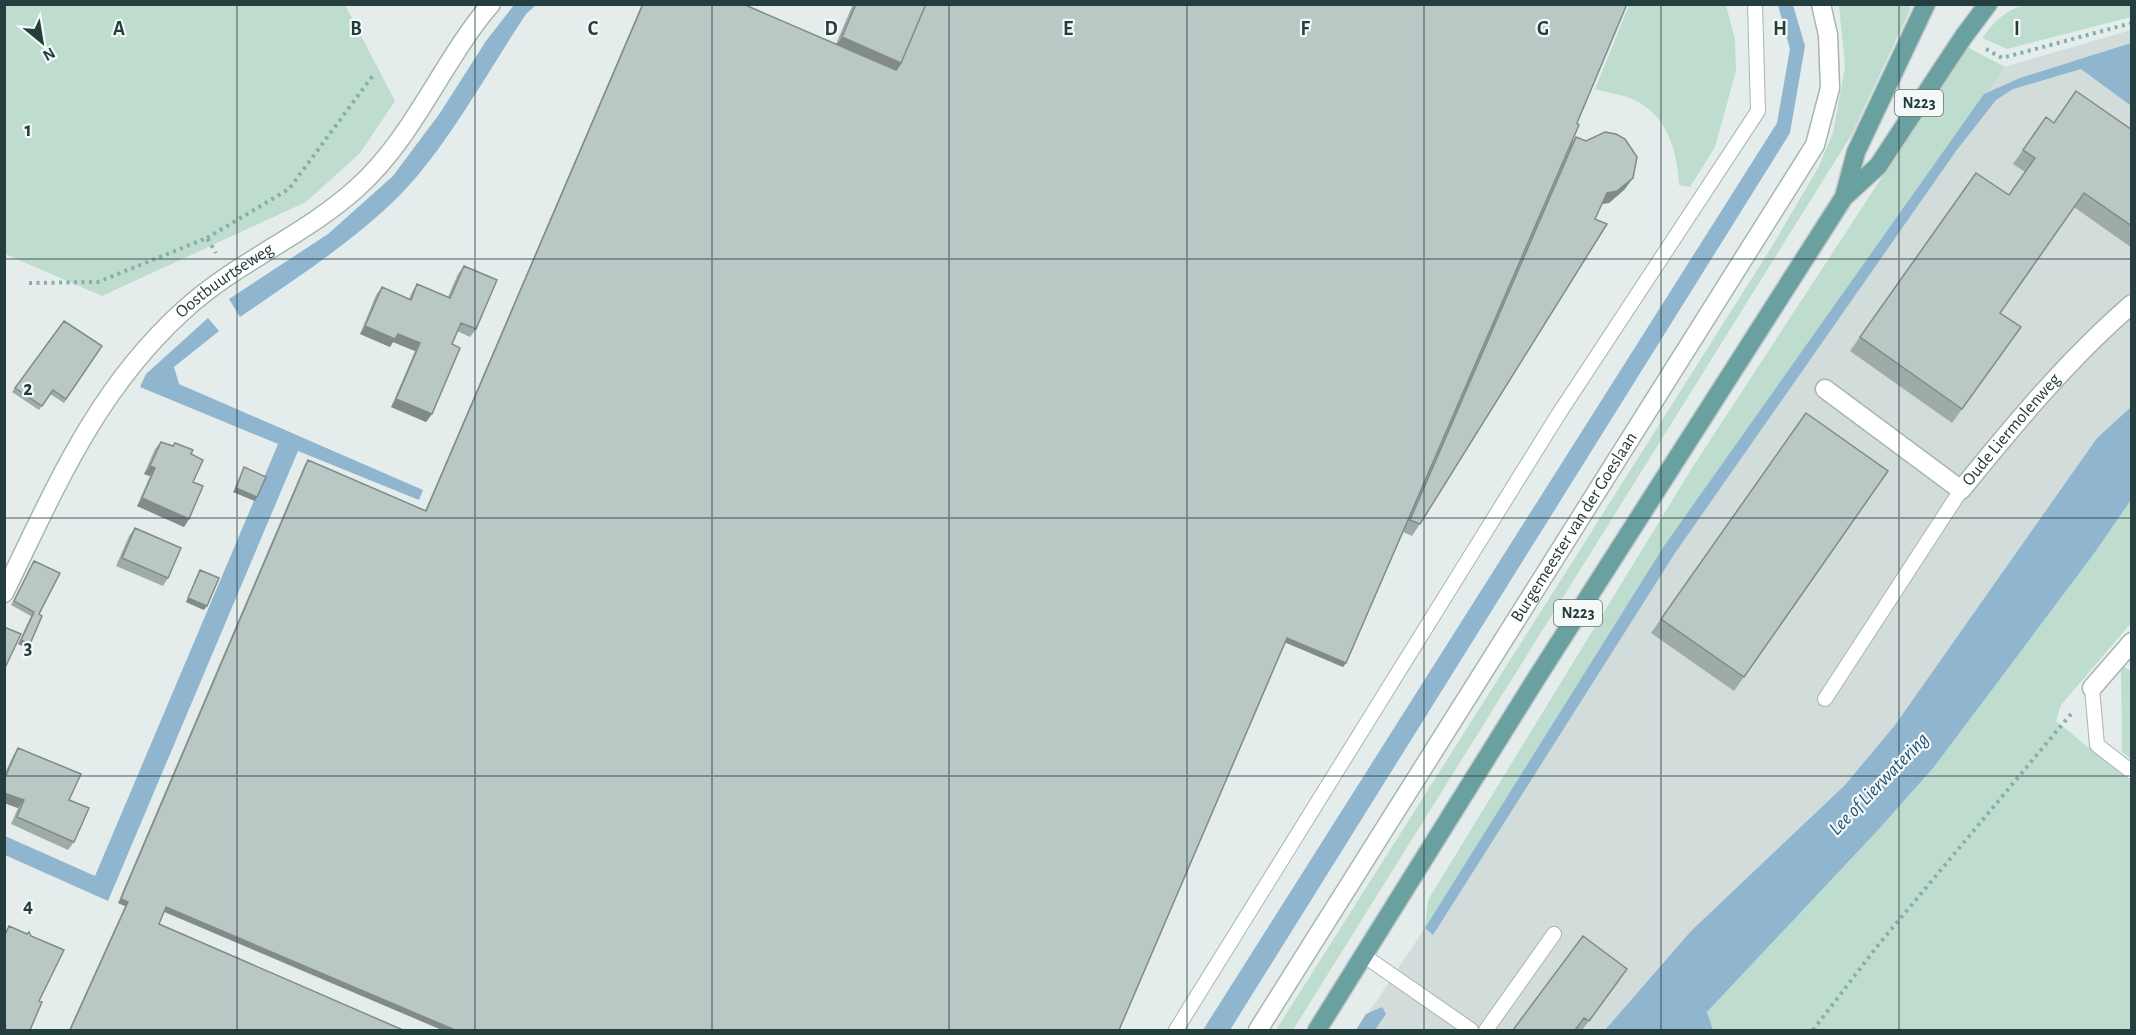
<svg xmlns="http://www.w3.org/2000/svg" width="2136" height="1035" font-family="'Alegreya Sans',sans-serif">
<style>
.built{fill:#d2dcda}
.green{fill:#beddce}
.water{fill:#8fb5cf}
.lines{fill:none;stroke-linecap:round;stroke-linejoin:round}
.lane-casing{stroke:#a7b5b3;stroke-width:16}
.street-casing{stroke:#a7b5b3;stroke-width:21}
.primary-casing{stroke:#c2c9c9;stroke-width:21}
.path{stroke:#86afac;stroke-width:4;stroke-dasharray:3 4.5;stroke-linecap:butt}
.lane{stroke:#fff;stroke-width:14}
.street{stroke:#fff;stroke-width:18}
.primary{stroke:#6aa09f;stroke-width:18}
.wall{fill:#9faba9}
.shaded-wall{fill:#828b8a}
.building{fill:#b9c7c5;stroke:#828b8a;stroke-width:1.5}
.grid{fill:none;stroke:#243d3d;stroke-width:1.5;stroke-opacity:0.55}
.labels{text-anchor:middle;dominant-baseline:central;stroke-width:4.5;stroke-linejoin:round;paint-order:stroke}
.shield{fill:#f4f9f8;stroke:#627575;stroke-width:1.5}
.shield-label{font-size:16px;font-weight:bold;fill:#243d3d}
.street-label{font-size:18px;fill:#243d3d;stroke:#f4f9f8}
.water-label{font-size:20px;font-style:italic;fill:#215377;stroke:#f4f9f8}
.grid-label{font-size:20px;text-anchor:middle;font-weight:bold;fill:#243d3d;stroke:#f4f9f8;stroke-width:4.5;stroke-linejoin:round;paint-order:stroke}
</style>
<rect width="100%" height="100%" fill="#e4edeb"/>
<path class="built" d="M2131,30v377l-34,31 -202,287 -50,60 -154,146 -86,99h-248l68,-102 239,-382 340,-479z"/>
<path class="green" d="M5,4l340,1 50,96 -35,52 -54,49 -204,94 -97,-42z
M1906,4l5,4 -59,126 -559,896h-17l495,-782 47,-80 15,-35 12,-66 -6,-62z
M1629,5h97l9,35 1,31 -21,76 -25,40 -11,-2c-2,-36 -12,-71 -47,-86 -11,-5 -25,-6 -37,-10z
M2024,5h107v12l-124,32 -25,-11c12,-16 23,-28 42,-33z
M1967,47l38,20 -341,479 -239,382 3,-28 264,-432z
M2131,500v123l-70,82 -5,16 75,61v248h-418l-6,-18 172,-183 55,-62 159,-212z
M2121,665l10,6v88l-9,-7z"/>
<path class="water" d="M514,5h22l-10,9c-38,57 -79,133 -126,181 -47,47 -105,84 -160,122l-11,-18 99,-65 65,-58 47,-63 46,-72z
M1778,5h15l12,41 -15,87 -560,897h-27l574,-907 13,-74z
M2131,43l-1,62 -49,-36 -68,20 -17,11 -40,51 -281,402 -242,382 -8,-7 239,-382 320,-452 36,-16z
M208,318l11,13 -45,36 5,17 244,106 -4,10 -121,-49 -190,450 -103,-46v-19l90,40 183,-432 -138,-57 6,-13z
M2131,407v93l-38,55 -159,212 -55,62 -172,183 6,18h-108l86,-99 154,-146 50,-60 202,-287z
M1382,1007l4,7 -11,16h-19l10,-16z"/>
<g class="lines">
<defs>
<path id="lane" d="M2092,688l5,57 35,27
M1825,699l136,-209
M1363,955l108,75
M1176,1030l382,-615 200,-304 -3,-107
M1486,1030l68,-96"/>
<g id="street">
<path id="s1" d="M1825,389l136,101c53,-65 107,-131 171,-186"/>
<path id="s2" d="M4,593c51,-104 91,-202 179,-282 53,-49 121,-75 174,-123 57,-51 85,-127 134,-184"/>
<path d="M2092,688l40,-46"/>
<path id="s3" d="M1258,1030l557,-885 15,-57 -2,-53 -7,-31"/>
</g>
<path id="primary" d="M1844,197l12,-45 70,-148
M1317,1030l219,-351 308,-482 34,-31 86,-130 24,-32"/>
</defs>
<use href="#lane" class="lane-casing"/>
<use href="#street" class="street-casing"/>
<use href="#primary" class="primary-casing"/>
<path class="path" d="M1986,49l16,9 130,-35
M207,238l82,-49 85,-115
M29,283l69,-1 109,-44 9,15
M1813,1030l66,-86 192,-230"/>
<use href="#lane" class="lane"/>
<use href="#street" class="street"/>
<use href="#primary" class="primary"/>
</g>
<path class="wall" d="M642,4h101l93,40 17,-40h774l-50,119 -7,22 6,-8 49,52 -16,14 -7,1 -182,320 -8,12 -9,-4 -57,131 -3,4 -58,-25 -166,388h-677l-278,-118 -5,12 244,106h-334l56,-124 -7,-3 4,-10 183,-429 3,-4 117,51z
M2046,117l8,6 78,7v118l-58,-41 -74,106 21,14 -69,96 -102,-72 126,-178 33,22 16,-23 -12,-8z
M464,266l12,63 -6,8 -13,-6 -5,13 -20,70 -6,8 -35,-15 24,-56 -22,-9 -3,5 -30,-13 16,-39 6,-8 27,12 3,-7 5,-8 31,13 10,-23z
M64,321l38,25 -38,57 -14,-9 -11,16 -27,-18z
M1806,413l82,58 -154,220 -83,-58z
M161,442l11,4 3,-3 16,11 2,28 -4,37 -5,8 -47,-21 13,-30 -6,-2 11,-25z
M244,467l13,30 -2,4 -22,-9 9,-21z
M135,528l33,50 -5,8 -47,-20 13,-30z
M34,561l5,53 -12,34 -9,-4 13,-28 -20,-11z
M200,570l4,40 -18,-8 12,-28z
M18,748l51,52 5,42 -6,8 -57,-26 7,-16 -14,-5v-28l9,-19z
M1620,980l-38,50h-4l-1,-1 -64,1z"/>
<path class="shaded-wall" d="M842,37l59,26 -8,11 -59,-25z
M1633,178l-8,11 -16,14 -10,1 8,-11z
M365,326l33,8 22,9 -5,8 -22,-9 -3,5 -30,-13z
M396,399l36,15 -6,8 -35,-15z
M150,466l5,2 -5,8 -6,-2z
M236,488l21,9 -2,4 -22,-9z
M142,498l47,21 -5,8 -47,-21z
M188,598l19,8 -3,4 -18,-8z
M1287,638l59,25 -3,4 -59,-25z
M21,640l9,4 -3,4 -9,-4z
M4,793l20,7 -6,8 -14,-5z
M121,899l7,3 -3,4 -7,-3z
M166,907l289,123h-13l-279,-119z"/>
<path class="building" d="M643,4h100l153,66 5,-7 25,-59h701l-50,119 2,2 -233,538 -59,-25 -168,392h-664l-289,-123 -7,17 244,106h-333l58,-128 -7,-3 4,-10 183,-429 118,51z
M856,4h70l-25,59 -59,-26z
M2076,91l56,39v96l-48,-33 -84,120 21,14 -59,82 -102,-72 116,-164 33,22 26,-37 -12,-8 23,-33 8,6z
M1605,132l11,2 9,5 12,18 -4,21 -16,13 -10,2 -12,26 12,5 -187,300 -10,-4 166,-383 10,4z
M464,266l33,14 -21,49 -15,-6 -9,21 8,4 -28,66 -36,-15 24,-56 -22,-9 -3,5 -30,-13 17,-39 29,13 6,-16 33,14z
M64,321l38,25 -36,53 -13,-9 -11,16 -27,-18z
M1806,413l82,58 -144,206 -83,-58z
M161,442l12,4 2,-3 18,7 -2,4 12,6 -10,22 10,4 -14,33 -47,-21 13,-30 -5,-2z
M244,467l22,10 -9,20 -21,-9z
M135,528l46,20 -13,30 -46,-20z
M34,561l26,12 -21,41 3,2 -12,28 -9,-4 13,-28 -20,-11z
M200,570l19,8 -12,28 -19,-8z
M4,627l17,7 -17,36z
M18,748l63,26 -12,26 20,8 -15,34 -57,-25 7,-17 -20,-7v-13z
M9,926l18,8 2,-2 2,4 33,14 -25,51 3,1 -12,28h-26l2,-4 -2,-1v-88z
M1583,936l44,33 -38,52 -5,-3 -9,12h-62z"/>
<path class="grid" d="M237,4v1026M475,4v1026M712,4v1026M949,4v1026M1187,4v1026M1424,4v1026M1661,4v1026M1899,4v1026M4,259h2128M4,518h2128M4,776h2128"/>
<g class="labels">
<g class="shield">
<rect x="1895" y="90" width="48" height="26" rx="4.5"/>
<rect x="1554" y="600" width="48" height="26" rx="4.5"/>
</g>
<g class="shield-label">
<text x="1919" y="103">N223</text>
<text x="1578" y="613">N223</text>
</g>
<g class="street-label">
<text stroke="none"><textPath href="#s2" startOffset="388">Oostbuurtseweg</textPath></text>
<text stroke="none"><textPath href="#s1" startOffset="248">Oude Liermolenweg</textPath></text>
<text stroke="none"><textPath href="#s3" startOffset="594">Burgemeester van der Goeslaan</textPath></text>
</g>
<g class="water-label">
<text transform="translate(1879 784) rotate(-46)">Lee of Lierwatering</text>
</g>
</g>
<g class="grid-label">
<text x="119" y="35">A</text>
<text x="356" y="35">B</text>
<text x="593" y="35">C</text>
<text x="831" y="35">D</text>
<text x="1068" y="35">E</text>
<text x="1305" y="35">F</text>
<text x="1543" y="35">G</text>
<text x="1780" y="35">H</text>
<text x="2017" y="35">I</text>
<text x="28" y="136">1</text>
<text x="28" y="395">2</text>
<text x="28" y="654">3</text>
<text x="28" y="912">4</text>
</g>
<rect width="2136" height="1035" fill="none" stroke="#243d3d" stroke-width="12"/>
<g transform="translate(42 42) rotate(150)" stroke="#f4f9f8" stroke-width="4.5" paint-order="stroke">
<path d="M0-4.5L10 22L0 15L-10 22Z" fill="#243d3d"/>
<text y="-9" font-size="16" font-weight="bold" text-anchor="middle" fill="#243d3d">N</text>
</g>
</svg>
